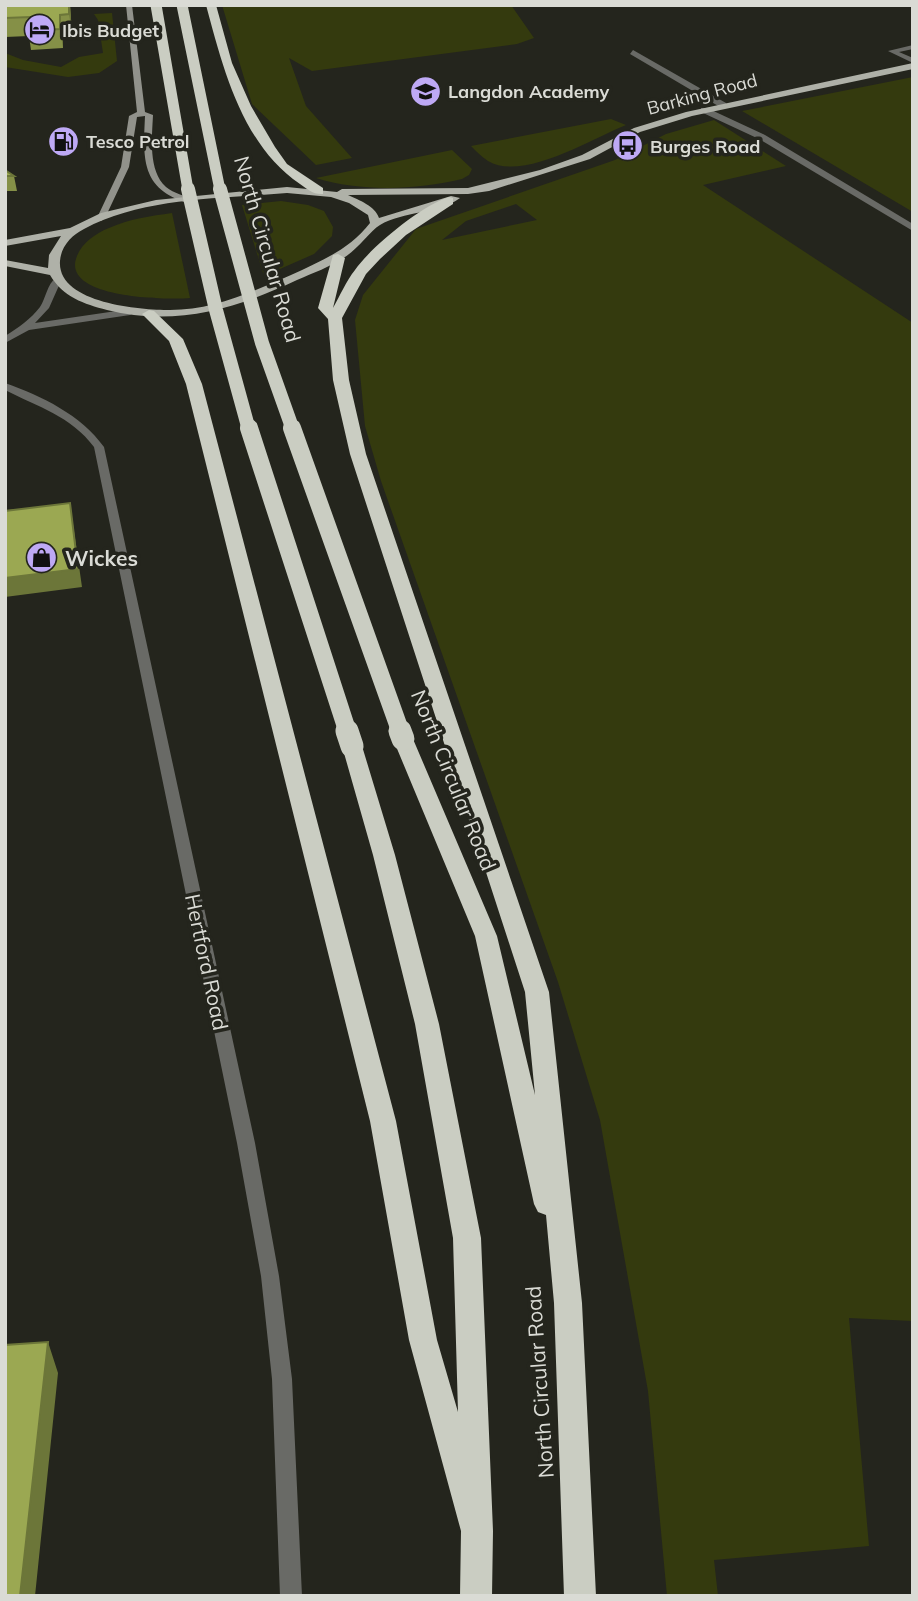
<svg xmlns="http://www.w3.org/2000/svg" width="918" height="1601" font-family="Mulish,sans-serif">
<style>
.green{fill:#343a0e;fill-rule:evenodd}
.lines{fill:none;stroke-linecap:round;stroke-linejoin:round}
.street{fill:#696a66;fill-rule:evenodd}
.secondary{fill:#91928b;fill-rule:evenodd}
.primary{fill:#afb1a8;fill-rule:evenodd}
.highway{fill:#cacdc2;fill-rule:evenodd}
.highway-bridge-far3{stroke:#cacdc2;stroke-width:11}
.highway-bridge-far2{stroke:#cacdc2;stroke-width:14}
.highway-bridge-far1{stroke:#cacdc2;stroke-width:18}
.highway-bridge{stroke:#cacdc2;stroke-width:23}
.wall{fill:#859047}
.shaded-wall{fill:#6c7639}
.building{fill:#9ba852;stroke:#6c7639;stroke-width:2}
.labels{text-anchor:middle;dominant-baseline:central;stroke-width:7;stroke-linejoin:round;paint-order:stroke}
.far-poi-label{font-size:18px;font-weight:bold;fill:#dadbd5;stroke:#24251d;text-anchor:start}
.far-street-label{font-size:18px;fill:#dadbd5;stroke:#24251d}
.street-label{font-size:21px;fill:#dadbd5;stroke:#24251d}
.poi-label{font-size:21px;font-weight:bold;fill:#dadbd5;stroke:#24251d;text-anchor:start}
</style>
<rect width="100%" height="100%" fill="#24251d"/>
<path class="green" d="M222,5h289l23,33 -17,6 -205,27 -23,-13 17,48 46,52 -36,7 -64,-61z
M112,13l5,48 -18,12 -31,4 -63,-10v-14l18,7 38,7 18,-10 24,-4 -5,-33 -4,-6z
M913,77v135l-171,-101z
M611,119l15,6c-33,13 -103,57 -138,36 -6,-4 -12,-10 -17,-15z
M714,120l72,46 -83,19 210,138v998l-64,-3 20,228 -155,14 4,36h-51l-19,-205 -48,-271 -42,-138 -177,-501 -16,-55 -10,-106 8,-25 53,-66 199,-69 51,-26zM516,204l21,16 -95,20 24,-19z
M452,150l20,19 -3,6 -7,4c-46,11 -101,13 -146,-1z
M281,201l27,4 16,6 9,16 -1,9 -18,18 -50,22 -22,-71z
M172,213l18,85c-21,2 -131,1 -113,-42 5,-13 19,-23 32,-28 20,-9 42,-12 63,-15z"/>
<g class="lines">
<path class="street" d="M913,45v4l-14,3 14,6v5l-25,-12z
M633,50l93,53 1,2 -7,2 -90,-53z
M701,108h6l58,27 148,89v7l-154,-92 -58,-27z
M56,278l5,3 -12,27 -14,15 95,-14 5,3 -5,3 -101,15 -24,13v-7c13,-8 26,-17 35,-29 6,-9 7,-23 16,-29z
M5,383c37,13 76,32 99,64l151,696 24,133 13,103 10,217h-22l-8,-217 -11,-103 -24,-133 -143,-696c-23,-31 -56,-40 -89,-57z"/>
<path class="secondary" d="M126,5h6l13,107 8,3c-1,22 -5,56 13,72 8,7 19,8 26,13l-4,3c-47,-14 -45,-44 -43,-87l-8,1 -8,50 -24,51 -4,3 -4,-3 24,-51 8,-51 8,-4z"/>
<path class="primary" d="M913,63v6l-221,47 -52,16 -50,27 -101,32 -21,3 -120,1c11,5 27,11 31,23l72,-22 9,2c-21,16 -57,13 -80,27 -10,6 -21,23 -35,32 -15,10 -32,16 -48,23 -62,29 -122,47 -190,30 -23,-6 -44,-13 -57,-35l-45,-9v-6l43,8 1,-13 12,-19 -56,10v-6l65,-12 31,-15 55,-13 131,-13 50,5 5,-3 126,-1 72,-18 42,-15 52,-27 52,-16zM287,193l44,4 18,6 19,12 2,8c-21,27 -49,38 -79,52 -39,17 -78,35 -121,35 -31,0 -113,-7 -110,-49 1,-15 12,-26 24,-32 61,-32 136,-30 203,-36z"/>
<path class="highway" d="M206,5h10l16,58 19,43 24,41 12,17 36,24v6c-9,1 -16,-5 -23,-10 -58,-39 -77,-116 -94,-179z
M449,197l4,1v6l-47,31 -26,24 -14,15 -24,44 7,62 17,74 183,538 33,311 14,293h-32l-10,-293 -8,-88 -8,-3 -4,-8 -59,-268 -82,-197 3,-5h14l3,5 84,197 38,159 -10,-103 -175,-538 -17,-74 -5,-61 -10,-11 15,-53 5,-1 7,4 -12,50c7,-12 13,-27 22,-38 16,-23 67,-65 94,-73z
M149,310l5,1 29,28 19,45 194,737 41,219 21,72 -5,-174 -38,-214 -42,-169 -31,-109 3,-5h14l3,5 33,109 44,169 42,214 12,293 -1,65h-32l1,-65 -52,-191 -39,-219 -184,-737 -17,-43 -27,-27z"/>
<path class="highway-bridge-far3" d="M156,5l32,185
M182,5l38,185"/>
<path class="highway-bridge-far2" d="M188,189l28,121 33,120
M220,189l42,154 31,87"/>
<path class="highway-bridge-far1" d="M249,428l99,305
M292,428l109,305"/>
<path class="highway-bridge" d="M347,731l5,15
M400,731l3,8"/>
</g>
<path class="wall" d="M5,5h65l2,28h-9v15l-32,2 -2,-14 -24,1z
M5,170l9,6 3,15h-12z"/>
<path class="shaded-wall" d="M69,5h1l2,28 -3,-19z
M60,15l3,18v15l-3,-19z
M70,503l12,84 -77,10v-19z
M48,1342l10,31 -23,223h-15z"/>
<path class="building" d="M5,5h64v9l-9,1v14l-32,2 2,-14 -25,1z
M5,170l9,6h-9z
M70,503l8,66 -73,9v-67z
M48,1342l-28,254h-15v-251z"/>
<defs>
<symbol id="hotel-disc" viewBox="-11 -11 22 22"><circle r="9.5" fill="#bea9f5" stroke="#24251d"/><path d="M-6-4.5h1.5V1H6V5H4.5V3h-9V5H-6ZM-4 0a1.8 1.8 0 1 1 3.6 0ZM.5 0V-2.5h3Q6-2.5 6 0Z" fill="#111"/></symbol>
<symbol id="school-disc" viewBox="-11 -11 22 22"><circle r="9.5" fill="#bea9f5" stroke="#24251d"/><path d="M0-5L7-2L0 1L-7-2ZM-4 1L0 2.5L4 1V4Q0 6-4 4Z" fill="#111"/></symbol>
<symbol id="fuel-disc" viewBox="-11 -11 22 22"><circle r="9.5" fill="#bea9f5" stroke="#24251d"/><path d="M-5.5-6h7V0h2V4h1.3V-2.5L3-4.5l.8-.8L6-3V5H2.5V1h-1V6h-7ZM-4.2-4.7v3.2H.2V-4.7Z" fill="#111"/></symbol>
<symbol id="bus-disc" viewBox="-11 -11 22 22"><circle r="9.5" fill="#bea9f5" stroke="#24251d"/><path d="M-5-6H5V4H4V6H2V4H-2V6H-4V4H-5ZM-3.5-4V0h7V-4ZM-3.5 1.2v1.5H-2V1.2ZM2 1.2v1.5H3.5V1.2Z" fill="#111"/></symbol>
<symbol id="shop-disc" viewBox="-11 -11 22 22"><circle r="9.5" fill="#bea9f5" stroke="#24251d"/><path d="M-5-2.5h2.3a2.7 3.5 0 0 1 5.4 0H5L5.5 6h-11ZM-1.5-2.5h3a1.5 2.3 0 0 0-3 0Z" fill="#111"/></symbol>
</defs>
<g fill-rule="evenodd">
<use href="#hotel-disc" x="22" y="12" width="35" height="35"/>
<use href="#school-disc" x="408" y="74" width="35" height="35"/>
<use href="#fuel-disc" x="46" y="124" width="35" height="35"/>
<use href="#bus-disc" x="610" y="128" width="35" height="35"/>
<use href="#shop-disc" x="24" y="540" width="35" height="35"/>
</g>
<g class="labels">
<g class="far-poi-label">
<text x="62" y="30">Ibis Budget</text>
<text x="448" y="91">Langdon Academy</text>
<text x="86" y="141">Tesco Petrol</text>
<text x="650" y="146">Burges Road</text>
</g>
<g class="far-street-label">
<text transform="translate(702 94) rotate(-15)">Barking Road</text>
</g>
<g class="street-label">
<text transform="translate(268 249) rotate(74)">North Circular Road</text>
<text transform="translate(454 780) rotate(68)">North Circular Road</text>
<text transform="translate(207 962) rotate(78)">Hertford Road</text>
<text transform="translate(539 1382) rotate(-94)">North Circular Road</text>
</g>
<g class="poi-label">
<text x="65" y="558">Wickes</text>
</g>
</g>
<rect width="918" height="1601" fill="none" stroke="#dadbd5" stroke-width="14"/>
</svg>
